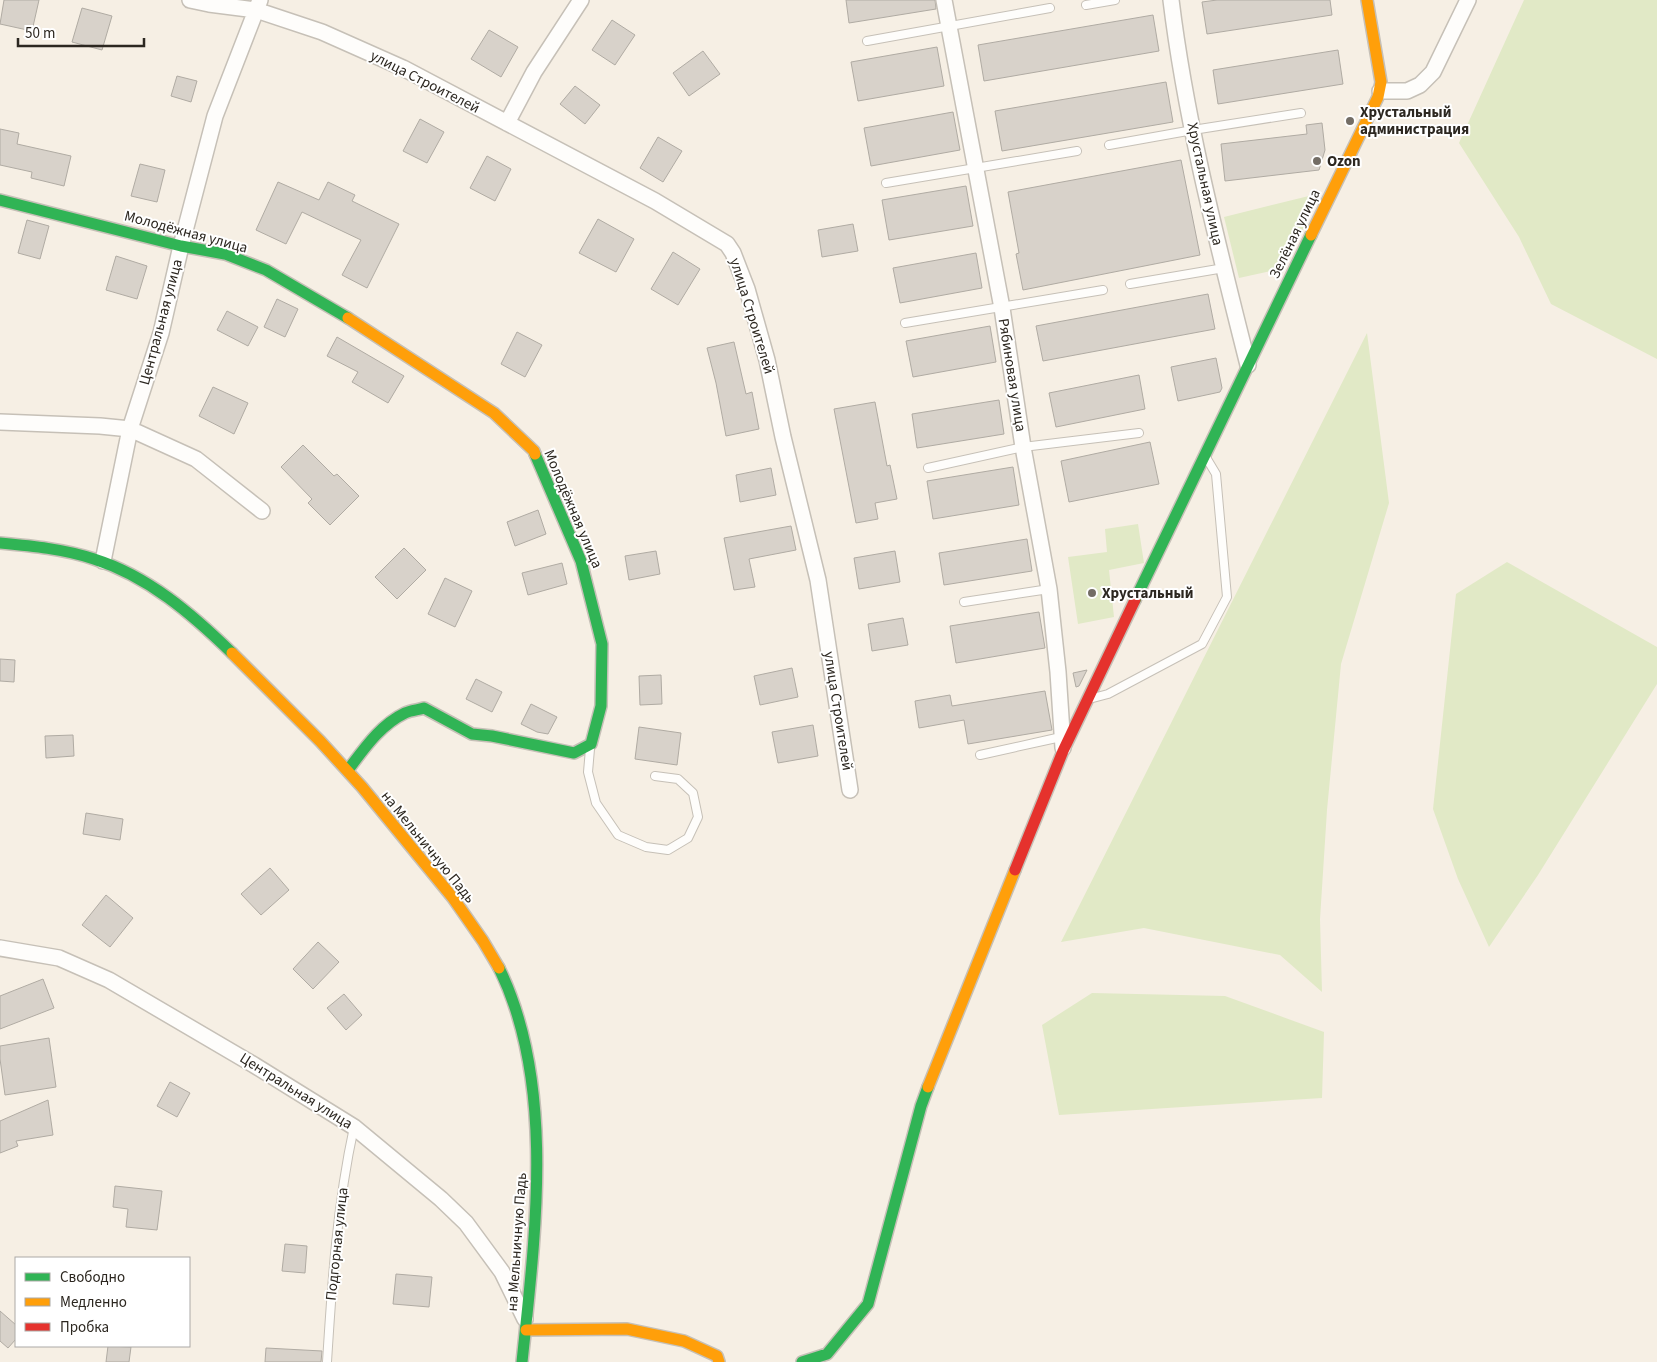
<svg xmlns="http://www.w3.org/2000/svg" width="1657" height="1362" font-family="'Source Sans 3',sans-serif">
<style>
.green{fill:#e1e9c6}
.building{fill:#d8d2ca;stroke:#b0aba3}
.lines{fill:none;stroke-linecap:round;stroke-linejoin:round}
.lane-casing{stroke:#c6c0b7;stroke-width:10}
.street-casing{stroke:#c6c0b7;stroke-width:18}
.fast-casing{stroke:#c6c0b7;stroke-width:14}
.slow-casing{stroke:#c6c0b7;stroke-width:14}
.jam-casing{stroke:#c6c0b7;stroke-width:14}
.lane{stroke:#fefdfb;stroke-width:8}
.street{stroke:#fefdfb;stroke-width:15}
.fast{stroke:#30b455;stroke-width:11}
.slow{stroke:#ff9f0a;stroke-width:11}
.jam{stroke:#e5322d;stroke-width:11}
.poi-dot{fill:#736d65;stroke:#fff;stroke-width:2}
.labels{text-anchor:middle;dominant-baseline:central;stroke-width:4;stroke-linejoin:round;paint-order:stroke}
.street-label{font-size:15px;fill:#2c2720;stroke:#fff}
.poi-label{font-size:15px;font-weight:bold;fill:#2c2720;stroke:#fff;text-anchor:start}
</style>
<rect width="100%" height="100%" fill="#f6efe4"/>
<path class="green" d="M1524,0h133v359l-106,-55 -32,-67 -60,-94z
M1321,193l-37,75 -45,10 -15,-61z
M1367,333l22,170 -48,161 -14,146 -7,109 2,73 -42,-37 -136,-27 -83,14z
M1138,524l6,39 -35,7 5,47 -36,7 -10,-67 39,-5 -2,-23z
M1507,562l150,85v37l-119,191 -49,72 -31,-68 -25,-70 23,-215z
M1092,993l133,3 99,36 -2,66 -263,17 -17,-90z"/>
<path class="building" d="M4,0h35l-7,31 -32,-7z
M846,0h89l1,9 -87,14z
M1217,0h113l2,15 -125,19 -5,-32z
M82,8l30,8 -10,34 -30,-8z
M1153,15l6,36 -175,30 -6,-36z
M612,20l23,15 -20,30 -23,-15z
M489,30l29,17 -17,30 -30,-18z
M937,47l7,39 -86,15 -7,-39z
M1338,50l5,34 -125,20 -5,-34z
M703,51l17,23 -31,22 -16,-23z
M177,76l20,5 -6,21 -20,-6z
M1166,82l7,40 -171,29 -7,-40z
M575,86l25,19 -15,19 -25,-20z
M953,112l7,38 -89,16 -7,-38z
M420,119l24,13 -17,31 -24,-12z
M1322,123l3,27 -6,20 -94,11 -4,-37 86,-10 -1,-9z
M0,129l19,4 -2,11 54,12 -7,30 -33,-8 1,-6 -32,-7z
M658,137l24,14 -19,31 -23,-14z
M487,156l24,13 -16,32 -25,-13z
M1181,160l19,95 -177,35 -7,-36 3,-1 -11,-61z
M140,164l25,6 -8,32 -26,-6z
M278,182l41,18 9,-18 27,13 -3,6 47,23 -32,64 -25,-13 19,-35 -59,-28 -16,32 -30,-14z
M966,186l7,40 -84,14 -7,-40z
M598,219l36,20 -18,33 -37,-19z
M27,220l22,6 -9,33 -22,-6z
M853,224l5,27 -36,6 -4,-27z
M673,252l27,17 -22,36 -27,-16z
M976,253l6,35 -82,15 -7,-35z
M116,256l31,10 -10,33 -31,-9z
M1208,294l7,35 -172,32 -7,-35z
M277,299l21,10 -13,28 -21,-10z
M227,311l31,16 -10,19 -31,-16z
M990,326l6,36 -83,15 -7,-36z
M517,332l25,13 -17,32 -24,-13z
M337,337l67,39 -16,27 -36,-21 6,-10 -31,-16z
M734,342l12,52 6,-2 7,37 -33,7 -10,-53 -9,-35z
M1216,358l6,30 -2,4 -42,9 -7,-34z
M1139,375l6,34 -89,18 -7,-34z
M213,387l35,16 -14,31 -35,-18z
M999,400l5,34 -87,14 -5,-34z
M875,402l12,64 3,-1 7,34 -22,4 3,16 -22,4 -22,-114z
M1150,442l9,42 -90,18 -8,-41z
M303,445l31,31 3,-2 22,22 -29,29 -22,-22 4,-4 -31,-32z
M1013,467l6,38 -86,14 -6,-38z
M771,468l5,27 -36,7 -4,-27z
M538,510l8,24 -31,12 -8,-24z
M791,526l5,24 -47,9 6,28 -21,3 -10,-52z
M1027,539l5,32 -88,14 -5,-32z
M404,548l22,22 -29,29 -22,-22z
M656,551l4,23 -31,6 -4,-24z
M895,551l5,31 -41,7 -5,-31z
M562,563l5,21 -39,11 -6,-22z
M445,578l27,13 -17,36 -27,-13z
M1039,612l6,36 -89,15 -6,-37z
M903,618l5,27 -36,6 -4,-27z
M0,659l15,1 -1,22 -14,-1z
M792,668l6,29 -38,8 -6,-29z
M1087,670l-8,16 -3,1 -3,-14z
M661,675l1,29 -22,1 -1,-29z
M476,679l26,13 -10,20 -26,-13z
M1045,691l7,39 -84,14 -4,-24 -45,8 -4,-27 35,-6 2,11z
M531,704l26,13 -9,17 -11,-2 -16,-8z
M813,725l5,31 -40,7 -6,-31z
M639,727l42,6 -4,32 -42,-6z
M73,735l1,21 -28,2 -1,-22z
M86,813l37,6 -3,21 -37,-6z
M270,868l19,22 -28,25 -20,-21z
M106,895l27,23 -23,29 -28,-22z
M318,942l21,20 -26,27 -20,-20z
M43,979l11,29 -54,21v-33z
M344,994l18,21 -16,15 -19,-22z
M49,1038l7,49 -51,8 -5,-36v-13z
M170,1082l20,11 -13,24 -20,-11z
M48,1100l5,35 -37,6 2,5 -18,7v-32z
M115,1186l47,5 -5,39 -31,-3 2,-18 -15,-2z
M285,1244l22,2 -2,27 -23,-2z
M396,1274l36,3 -3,30 -36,-3z
M0,1311l16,14v14l-8,9 -8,-7z
M108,1346l23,1 -2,15h-23z
M266,1348l56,3 -1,11h-56z"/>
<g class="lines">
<defs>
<path id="lane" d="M1086,5l29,-5
M867,41l183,-33
M1109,145l84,-15 108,-17
M886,183l191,-32
M1130,284l94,-16
M905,323l198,-33
M928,468l95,-21 116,-14
M964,602l85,-13
M1093,698l15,-4 94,-50 25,-47 -11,-123 -9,-15
M590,749l-2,23 8,31 22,32 28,12 22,3 20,-12 10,-21 -5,-24 -15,-14 -23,-3
M980,755l81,-18
M327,1362c5,-80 10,-157 27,-235"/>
<path id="street" d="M190,0l19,4 47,6 66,22 81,36 252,133 72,43 6,9 14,36 20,71 16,77 35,143 32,210
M944,0l58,308 21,139 26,142 9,83 5,76
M1171,0c15,123 47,245 77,365
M1380,91h27l13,-6 13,-13 35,-72
M507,123l27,-51 47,-72
M0,422l100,4 30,3 66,30 66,52
M103,561l27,-132 31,-96 20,-87 34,-130 45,-116
M0,948l59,10 50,22 145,85 100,62 87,72 25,24 36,49 23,47"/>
<path id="fast" d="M0,200l181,46 44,8 41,16 82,48
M0,543c32,3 64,6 94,16 54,17 98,55 138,94
M1135,600l176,-365
M348,770c16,-21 32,-45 57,-57 6,-3 13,-3 19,-5l48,26 20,2 82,17 17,-9 10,-38 1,-62 -21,-83 -46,-107
M499,968c57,116 36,269 23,394
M802,1362l25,-8 41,-50 53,-198 7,-19"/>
<path id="slow" d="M1311,235l67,-138 3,-15 -14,-82
M348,318l146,95 40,38 1,3
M232,653l88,88 42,46 91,111 30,43 16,27
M928,1087l87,-217
M526,1330l101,-1 57,12 33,15 2,6"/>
<path id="jam" d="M1015,870l48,-119 72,-151"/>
</defs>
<use href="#lane" class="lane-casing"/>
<use href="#street" class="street-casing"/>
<use href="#fast" class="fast-casing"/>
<use href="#slow" class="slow-casing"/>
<use href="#jam" class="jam-casing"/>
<use href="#lane" class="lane"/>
<use href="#street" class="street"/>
<use href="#fast" class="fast"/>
<use href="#slow" class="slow"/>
<use href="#jam" class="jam"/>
</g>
<g class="poi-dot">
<circle cx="1350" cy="121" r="5"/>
<circle cx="1317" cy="161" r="5"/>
<circle cx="1092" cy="593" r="5"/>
</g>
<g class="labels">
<g class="street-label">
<text transform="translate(425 82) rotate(27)">улица Строителей</text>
<text transform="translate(1205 184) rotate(78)">Хрустальная улица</text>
<text transform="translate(186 232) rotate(15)">Молодёжная улица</text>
<text transform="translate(1295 234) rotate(-64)">Зелёная улица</text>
<text transform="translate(752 316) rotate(73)">улица Строителей</text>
<text transform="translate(161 322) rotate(-75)">Центральная улица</text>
<text transform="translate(1012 375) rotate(81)">Рябиновая улица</text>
<text transform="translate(573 509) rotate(67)">Молодёжная улица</text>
<text transform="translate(838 711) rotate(81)">улица Строителей</text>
<text transform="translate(428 847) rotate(51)">на Мельничную Падь</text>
<text transform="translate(296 1091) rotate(32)">Центральная улица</text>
<text transform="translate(517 1242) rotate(-86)">на Мельничную Падь</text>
<text transform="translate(337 1244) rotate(-84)">Подгорная улица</text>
</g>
<g class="poi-label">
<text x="1360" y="112">Хрустальный<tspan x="1360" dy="17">администрация</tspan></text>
<text x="1327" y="161">Ozon</text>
<text x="1102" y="593">Хрустальный</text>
</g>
</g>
<rect x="15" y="1257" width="175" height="90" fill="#ffffff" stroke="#aba9a6"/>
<rect x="25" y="1273" width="25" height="8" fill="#30b455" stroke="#aba9a6"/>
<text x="60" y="1282" font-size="15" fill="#2c2720">Свободно</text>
<rect x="25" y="1298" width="25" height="8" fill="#ff9f0a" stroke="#aba9a6"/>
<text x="60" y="1307" font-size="15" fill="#2c2720">Медленно</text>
<rect x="25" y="1323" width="25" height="8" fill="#e5322d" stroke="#aba9a6"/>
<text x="60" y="1332" font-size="15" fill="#2c2720">Пробка</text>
<path d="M18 38v8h126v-8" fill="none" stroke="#2c2720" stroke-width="2.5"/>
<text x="25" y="38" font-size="15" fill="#2c2720" stroke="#ffffff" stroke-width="4" paint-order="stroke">50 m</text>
</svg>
